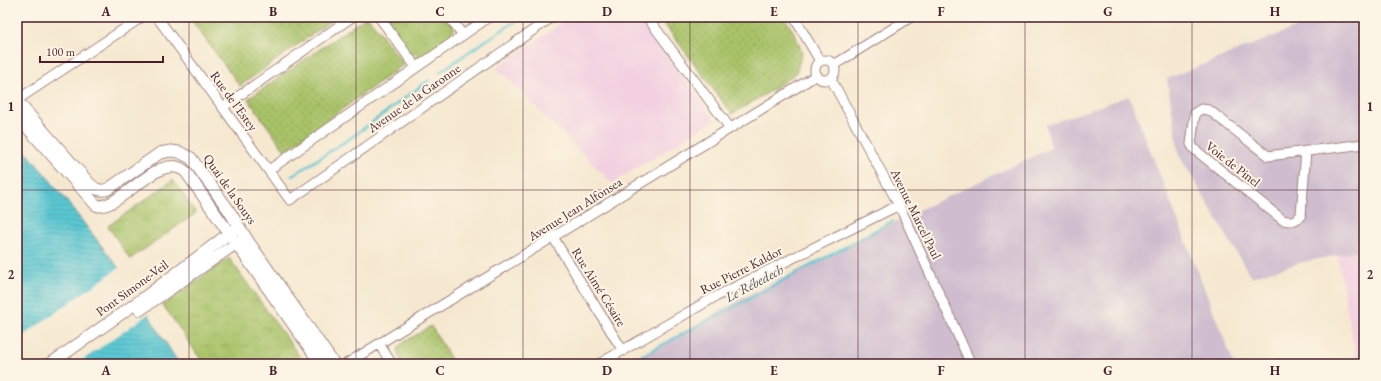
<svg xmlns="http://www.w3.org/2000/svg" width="1381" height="381" font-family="'EB Garamond',serif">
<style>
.built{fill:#f2cfe1}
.industrial{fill:#cfbdcf}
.grass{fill:url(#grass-dots);stroke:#79704a}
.park{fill:url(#park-crowns);stroke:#79704a}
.water{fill:url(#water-rules);stroke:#52737e}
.pier{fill:#f6e8d0}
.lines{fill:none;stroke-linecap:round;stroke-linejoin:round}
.stream{stroke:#5bc7d2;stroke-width:2.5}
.minor-casing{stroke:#a0847e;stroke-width:11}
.major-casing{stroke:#a0847e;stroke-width:13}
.minor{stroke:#fff;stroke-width:9}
.major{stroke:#fff;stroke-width:11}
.grid{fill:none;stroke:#4a1f2b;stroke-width:1;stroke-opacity:0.55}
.labels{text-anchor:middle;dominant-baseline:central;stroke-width:4;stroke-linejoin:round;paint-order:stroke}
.street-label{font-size:13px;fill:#4a1f2b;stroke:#fcf5e5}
.water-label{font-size:14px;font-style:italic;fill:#4f515d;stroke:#fcf5e5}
.neatline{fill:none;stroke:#4a1f2b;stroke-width:1.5}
.grid-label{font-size:13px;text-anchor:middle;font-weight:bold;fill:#4a1f2b}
</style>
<defs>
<pattern id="grass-dots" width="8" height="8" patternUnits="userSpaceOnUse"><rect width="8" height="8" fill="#a8c268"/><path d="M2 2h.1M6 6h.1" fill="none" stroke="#92a65a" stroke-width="1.8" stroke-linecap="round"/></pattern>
<pattern id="park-crowns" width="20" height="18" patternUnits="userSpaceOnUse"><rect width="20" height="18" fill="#a8c268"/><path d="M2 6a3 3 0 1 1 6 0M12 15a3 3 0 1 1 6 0" fill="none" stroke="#92a65a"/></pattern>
<pattern id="water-rules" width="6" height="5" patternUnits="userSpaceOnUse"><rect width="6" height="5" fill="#5bc7d2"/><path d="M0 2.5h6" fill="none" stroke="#51aab4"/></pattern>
</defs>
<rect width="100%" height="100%" fill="#fcf5e5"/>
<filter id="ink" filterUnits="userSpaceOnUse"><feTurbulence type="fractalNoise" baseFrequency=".025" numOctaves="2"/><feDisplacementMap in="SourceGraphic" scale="8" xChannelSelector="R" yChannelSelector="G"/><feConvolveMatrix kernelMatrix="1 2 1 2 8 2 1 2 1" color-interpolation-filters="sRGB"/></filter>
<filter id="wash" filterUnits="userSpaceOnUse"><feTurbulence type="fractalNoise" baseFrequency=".012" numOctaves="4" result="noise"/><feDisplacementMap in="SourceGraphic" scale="16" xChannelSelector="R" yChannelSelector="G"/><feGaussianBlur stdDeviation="0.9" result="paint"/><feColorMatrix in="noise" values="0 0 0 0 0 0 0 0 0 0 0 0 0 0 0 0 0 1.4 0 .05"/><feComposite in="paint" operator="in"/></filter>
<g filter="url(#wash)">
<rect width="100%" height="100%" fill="#f6e8d0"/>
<path class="built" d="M570,17h69l76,103 -103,63 -115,-115z
M1364,250v114h-7l-20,-109z"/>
<path class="industrial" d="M1322,17h42v233l-61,12 -52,15 -72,-122 -12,-76z
M1129,96l105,268h-608l123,-69 170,-85 132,-62 -5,-23z"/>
<path class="grass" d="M189,17h147l-96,69z
M366,17h2l36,47 -119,87 -37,-52z
M659,17h125l11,17 7,19 -6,20 -24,17 -40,24z
M431,326l23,38h-51c-4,-7 -8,-12 -2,-20z"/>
<path class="park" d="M382,17h64l9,11 -3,3 4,6 -36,24 -6,-9 -3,4z
M173,180l23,33 -66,46 -22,-33z
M229,258l76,106h-101l-41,-59z"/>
<path class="water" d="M17,141l41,49 63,81 58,93h-162z"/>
<path class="pier" d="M120,267l30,46 -73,51h-60v-24z"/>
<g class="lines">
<path class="stream" d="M440,72l36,-25 46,-30
M292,176l63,-41 74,-55
M911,212l3,-2
M626,364l121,-64 146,-79"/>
</g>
</g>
<g filter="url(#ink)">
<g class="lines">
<defs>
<path id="minor" d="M157,17l133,183 262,-183
M379,17l37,50
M449,17l14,18
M647,17l83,111
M794,17l26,44
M815 70a10 10 0 1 1 20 0a10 10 0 1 1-20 0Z
M834,65l77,-48
M831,79l68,126 72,159
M17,100l125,-83
M223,107l129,-90
M1306,151l-5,64c-4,6 -11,7 -18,5l-89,-71 -3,-5 4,-31 6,-4 8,1 59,46 96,-12
M269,170l220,-153
M553,237l70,114
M379,344l13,20
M346,364l471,-289
M599,364l114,-66 186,-93"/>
<path id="major" d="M17,101l72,82c6,6 11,9 19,6l52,-36 11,-2 8,1 12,6 37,51 20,32 86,123
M17,116l79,89 3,1c25,0 62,-57 87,-34l135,192
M140,310l101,-70
M50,364l95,-67 90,-68"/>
</defs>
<use href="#minor" class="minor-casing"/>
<use href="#major" class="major-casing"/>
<use href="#minor" class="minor"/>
<use href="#major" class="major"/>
</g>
</g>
<path class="grid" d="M189,17v347M356,17v347M523,17v347M690,17v347M858,17v347M1025,17v347M1192,17v347M17,190h1347"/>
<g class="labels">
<g class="street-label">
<text transform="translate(414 98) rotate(-35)">Avenue de la Garonne</text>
<text transform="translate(234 101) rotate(54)">Rue de l'Estey</text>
<text transform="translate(1233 164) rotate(38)">Voie de Pinel</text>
<text transform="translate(230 189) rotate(55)">Quai de la Souys</text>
<text transform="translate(575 209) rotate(-32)">Avenue Jean Alfonsea</text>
<text transform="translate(916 214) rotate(64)">Avenue Marcel Paul</text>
<text transform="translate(741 270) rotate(-27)">Rue Pierre Kaldor</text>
<text transform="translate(599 287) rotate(58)">Rue Aimé Césaire</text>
<text transform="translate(132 288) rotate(-36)">Pont Simone-Veil</text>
</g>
<g class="water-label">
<text transform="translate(754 283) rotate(-28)">Le Rébedech</text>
</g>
</g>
<rect width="1381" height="381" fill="none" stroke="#fcf5e5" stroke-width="44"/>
<path d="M40 56v6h123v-6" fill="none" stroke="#4a1f2b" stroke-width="2"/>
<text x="46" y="56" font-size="12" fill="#4a1f2b" stroke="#fcf5e5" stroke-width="3" paint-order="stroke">100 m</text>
<rect x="22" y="22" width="1337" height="337" class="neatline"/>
<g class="grid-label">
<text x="106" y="16">A</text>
<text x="273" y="16">B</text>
<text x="440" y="16">C</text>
<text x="607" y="16">D</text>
<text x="774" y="16">E</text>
<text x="941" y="16">F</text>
<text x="1108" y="16">G</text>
<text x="1275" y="16">H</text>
<text x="11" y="111">1</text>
<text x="1370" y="111">1</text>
<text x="11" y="279">2</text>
<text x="1370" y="279">2</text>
<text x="106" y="375">A</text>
<text x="273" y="375">B</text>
<text x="440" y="375">C</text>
<text x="607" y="375">D</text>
<text x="774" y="375">E</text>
<text x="941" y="375">F</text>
<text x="1108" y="375">G</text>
<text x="1275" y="375">H</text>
</g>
</svg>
